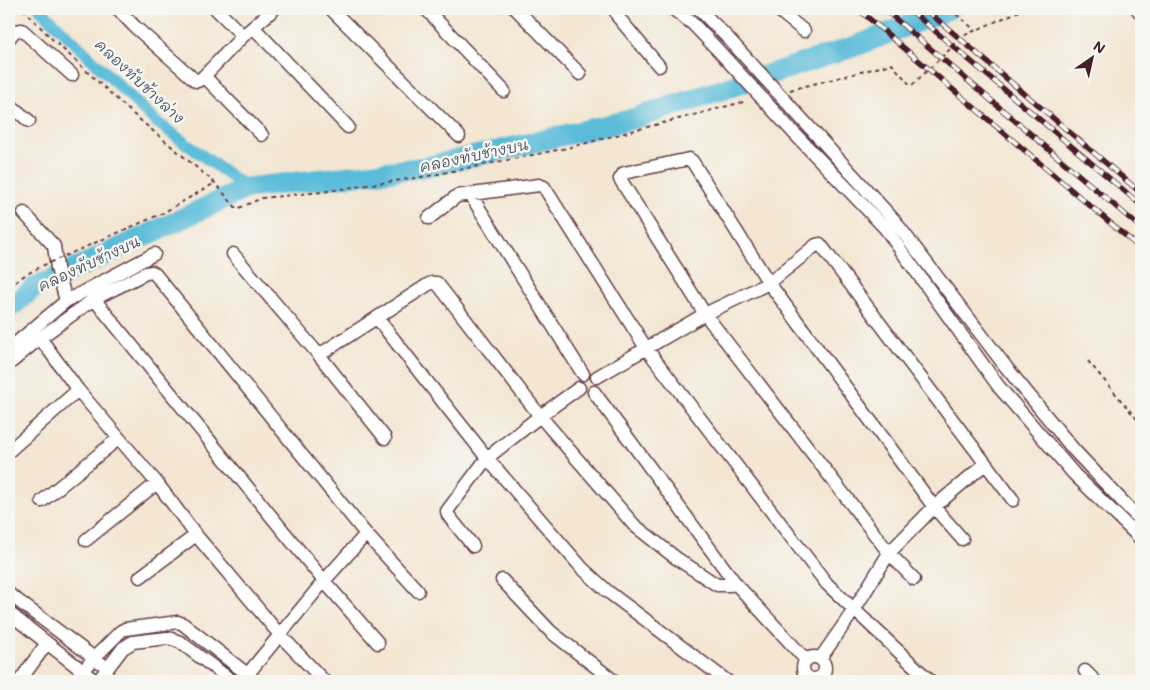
<svg xmlns="http://www.w3.org/2000/svg" width="1150" height="690" font-family="Mali,'Playpen Sans Thai',sans-serif">
<style>
.lines{fill:none;stroke-linecap:round;stroke-linejoin:round}
.canal{stroke:#5abcd9;stroke-width:12}
.river{stroke:#5abcd9;stroke-width:21}
.minor-casing{stroke:#633d44;stroke-width:15}
.major-casing{stroke:#633d44;stroke-width:18}
.path{stroke:#633d44;stroke-width:2;stroke-dasharray:4 4;stroke-linecap:butt}
.minor{stroke:#fff;stroke-width:12}
.major{stroke:#fff;stroke-width:15}
.rail-casing{stroke:#4a1f2b;stroke-width:5.5}
.rail{stroke:#f6f6f2;stroke-width:4;stroke-dasharray:11;stroke-linecap:butt}
.path-bridge{stroke:#633d44;stroke-width:2;stroke-dasharray:4 4;stroke-linecap:butt}
.labels{text-anchor:middle;dominant-baseline:central;stroke-width:5;stroke-linejoin:round;paint-order:stroke}
.water-label{font-size:15px;font-style:italic;fill:#505668;stroke:#f6f6f2}
</style>
<rect width="100%" height="100%" fill="#f6f6f2"/>
<filter id="ink" filterUnits="userSpaceOnUse"><feTurbulence type="fractalNoise" baseFrequency=".02" numOctaves="2"/><feDisplacementMap in="SourceGraphic" scale="10" xChannelSelector="R" yChannelSelector="G"/><feConvolveMatrix kernelMatrix="1 2 1 2 8 2 1 2 1" color-interpolation-filters="sRGB"/></filter>
<filter id="wash" filterUnits="userSpaceOnUse"><feTurbulence type="fractalNoise" baseFrequency=".0096" numOctaves="4" result="noise"/><feDisplacementMap in="SourceGraphic" scale="20" xChannelSelector="R" yChannelSelector="G"/><feGaussianBlur stdDeviation="1.12" result="paint"/><feColorMatrix in="noise" values="0 0 0 0 0 0 0 0 0 0 0 0 0 0 0 0 0 1.4 0 .05"/><feComposite in="paint" operator="in"/></filter>
<g filter="url(#wash)">
<rect width="100%" height="100%" fill="#f3e6d2"/>
<g class="lines">
<path class="canal" d="M40,9l115,112 92,67"/>
<path class="river" d="M9,308l25,-20 213,-100 180,-21 202,-47 227,-74 93,-37"/>
</g>
</g>
<g filter="url(#ink)">
<g class="lines">
<defs>
<path id="minor" d="M118,9l16,17 62,55h2l6,-5 58,59
M216,9l27,27
M331,9l128,127
M426,9l78,82
M516,9l64,65
M615,9l3,8 41,49
M673,9l20,15 24,25 76,83 92,96 114,159 75,87 67,65
M699,9l29,29 165,181 113,148 68,83 67,71
M777,9l27,22
M254,28l94,99
M9,38l6,-7 7,-1 50,45
M204,76l39,-40 31,-27
M9,104l20,17
M470,194l113,180
M24,213l30,33 3,22 9,33
M429,218l28,-22 82,-11 5,2 102,161 181,236 103,97
M233,254l86,101 66,83
M94,299l230,282 54,62
M377,318l110,140 95,110 25,23 120,90
M40,338l38,52 79,93 39,52 84,100 44,46
M9,349l57,-48 88,-47
M319,355l110,-71 3,-1h5l103,133 94,109 42,33 41,27h12l7,-1
M9,364l31,-26 54,-39 52,-26 6,-1 3,2 211,260
M597,377l108,-63 64,-31 47,-38 4,-1 193,256
M594,392l142,192 70,76
M9,451l69,-61
M42,501l77,-63
M86,540l71,-57
M473,546l-25,-31 -1,-4 40,-53 53,-42 39,-28
M140,577l56,-42
M914,579l-25,-26 -184,-239 -85,-135 4,-6 65,-14 3,2 77,122 165,224 28,32
M502,580l49,52 63,49
M9,594l92,69
M9,613l80,63
M803 668a11 11 0 1 1 22 0a11 11 0 1 1-22 0Z
M820,659l34,-49 35,-57 45,-46 51,-43
M1085,671l10,10
M21,679l26,-36
M75,681l19,-23 27,-27 4,-2 53,-7 5,2 73,57
M98,681l25,-33 10,-6 34,-4 5,1 8,3 52,39
M242,681l82,-100 42,-47 52,57"/>
<path id="major" d="M1139,9l2,2"/>
</defs>
<use href="#minor" class="minor-casing"/>
<use href="#major" class="major-casing"/>
<path class="path" d="M23,9l29,30 81,75 82,69 22,26 25,-11 59,-6 107,-16 139,-28 180,-47
M950,9l25,21
M790,90l102,-26 19,22 54,-51 59,-26
M1088,361l53,63"/>
<use href="#minor" class="minor"/>
<use href="#major" class="major"/>
<defs>
<path id="rail" d="M858,9l283,240
M884,9l257,219
M909,9l232,196
M925,9l216,184"/>
</defs>
<use href="#rail" class="rail-casing"/>
<use href="#rail" class="rail"/>
<path class="path-bridge" d="M9,287l16,-12 19,-10 117,-51 54,-31"/>
</g>
</g>
<g class="labels">
<g class="water-label">
<text transform="translate(140 81) rotate(43)">คลองทับช้างล่าง</text>
<text transform="translate(474 155) rotate(-12)">คลองทับช้างบน</text>
<text transform="translate(89 263) rotate(-25)">คลองทับช้างบน</text>
</g>
</g>
<rect width="1150" height="690" fill="none" stroke="#f6f6f2" stroke-width="30"/>
<g transform="translate(1092 58) rotate(34)" stroke="#f6f6f2" stroke-width="4" paint-order="stroke">
<path d="M0-4L9 19L0 12L-9 19Z" fill="#4a1f2b"/>
<text y="-8" font-size="14" font-weight="bold" text-anchor="middle" fill="#4a1f2b">N</text>
</g>
</svg>
